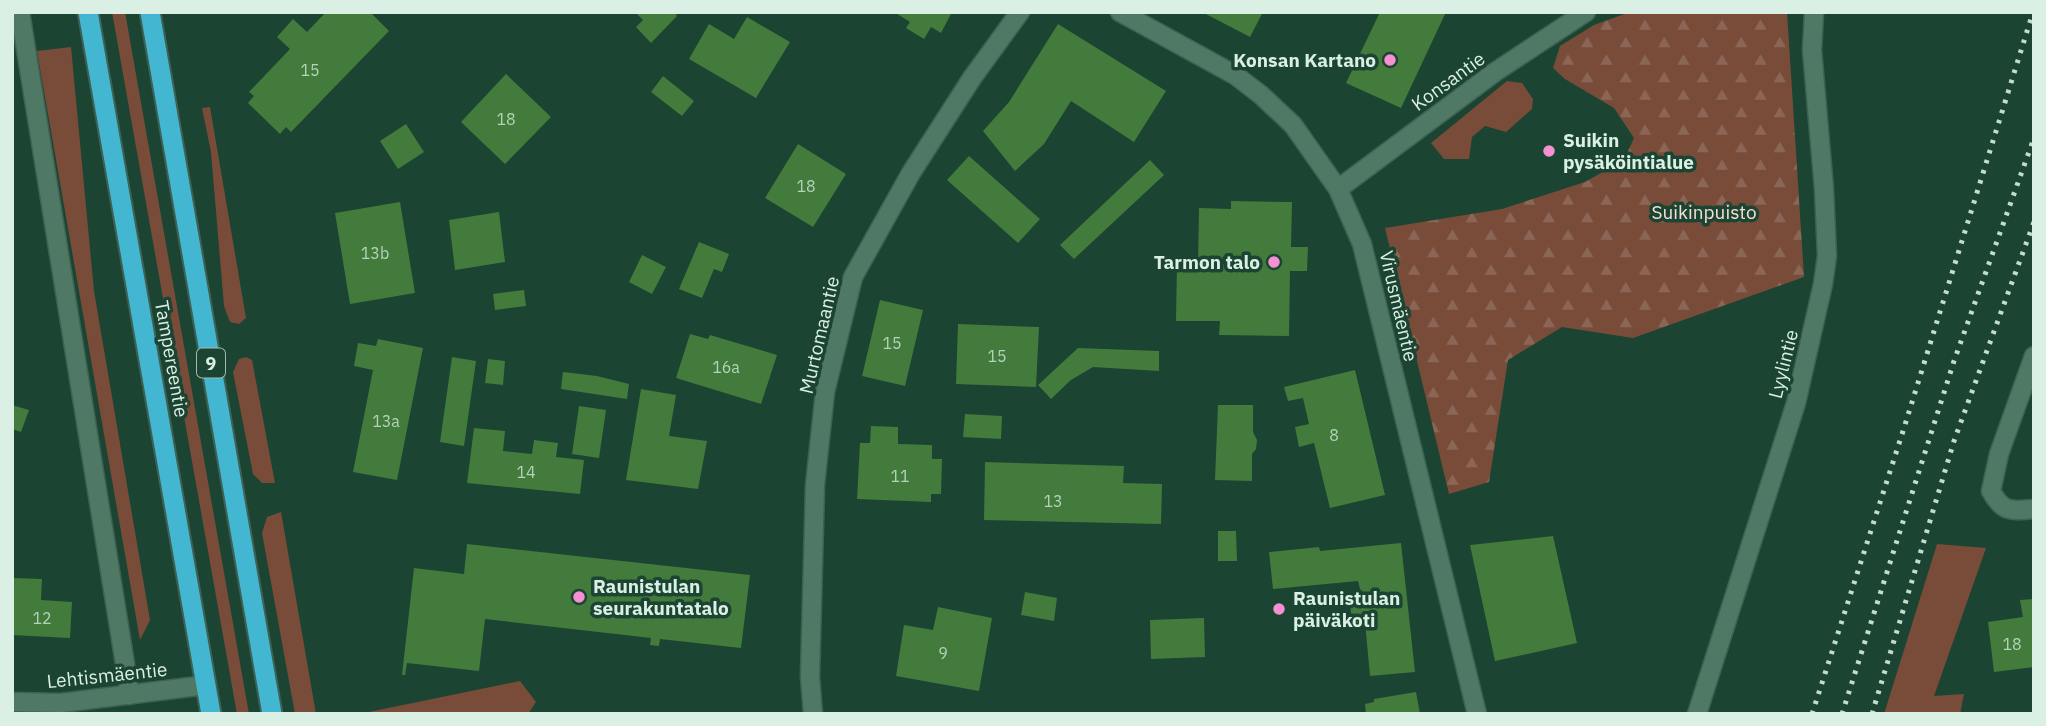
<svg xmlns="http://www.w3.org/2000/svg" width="2046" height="726" font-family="'IBM Plex Sans',sans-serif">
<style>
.grass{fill:#794c3a}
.forest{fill:url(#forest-firs)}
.building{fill:#427b3c}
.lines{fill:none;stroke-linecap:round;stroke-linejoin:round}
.minor-casing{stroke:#3d6152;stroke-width:21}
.trunk-casing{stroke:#3d6152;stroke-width:23}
.minor{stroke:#4f7964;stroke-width:18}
.trunk{stroke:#43b6d2;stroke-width:19}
.rail{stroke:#c4dccf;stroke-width:5;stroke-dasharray:3.5 7;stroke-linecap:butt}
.poi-dot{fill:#f590d1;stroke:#1b4432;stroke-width:2.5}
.labels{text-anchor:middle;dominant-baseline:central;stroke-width:7;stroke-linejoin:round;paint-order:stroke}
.number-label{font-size:16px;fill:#b4d3ba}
.shield{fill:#1b4432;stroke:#a1bcaf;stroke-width:2}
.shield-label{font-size:18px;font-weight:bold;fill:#daf0e4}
.poi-label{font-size:19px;font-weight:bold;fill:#daf0e4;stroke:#1b4432;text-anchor:start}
.street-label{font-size:19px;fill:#daf0e4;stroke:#1b4432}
.park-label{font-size:19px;fill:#f4ddd4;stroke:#1b4432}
</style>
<defs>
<pattern id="forest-firs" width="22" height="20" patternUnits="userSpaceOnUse" patternTransform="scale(1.75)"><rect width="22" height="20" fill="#794c3a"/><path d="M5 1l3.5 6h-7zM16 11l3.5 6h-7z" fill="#8b6656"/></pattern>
</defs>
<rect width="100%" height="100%" fill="#1b4432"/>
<path class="grass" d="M112,12h13l124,702h-12z
M71,47l23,244 56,329 -10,20 -103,-589z
M1507,81l15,2 11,16 -1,10 -26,23 -21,-6 -13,11 -3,22h-25l-13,-16z
M210,107l36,211 -7,6 -9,-2 -6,-16 -13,-154 -9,-44z
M246,357l6,3 23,123h-13l-9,-9 -20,-102 6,-13z
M281,512l35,202h-21l-33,-181 5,-16z
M1937,544l49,4 -52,148 30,-2 -4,20h-76z
M520,681l16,21 -8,12h-169z"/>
<path class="forest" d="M1630,12h157l17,265 -171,61 -71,-11 -54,33 -19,122 -40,12 -64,-266 117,-19 83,-27 39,-22 10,-22 -20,-30 -49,-29 -12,-11 7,-22 34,-21z"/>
<path class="building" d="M326,12h44l19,19 -98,101 -5,-5 -6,7 -32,-31 6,-7 -5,-4 41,-43 -13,-12 16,-18 14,13z
M635,12h39l3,4 -26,27 -15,-16 7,-7z
M894,12h58l-11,21 -10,-6 -7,12 -18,-11 4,-6z
M1202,12h61l-13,25z
M1380,12h66l-45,96 -55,-25z
M747,17l43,25 -34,56 -67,-39 20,-35 25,15z
M1058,24l108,67 -32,51 -63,-41 -27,43 -29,27 -32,-40 26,-29z
M506,74l45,43 -46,47 -44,-42z
M663,76l31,25 -12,15 -31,-24z
M406,124l18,28 -26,17 -18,-28z
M798,144l48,30 -33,53 -48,-29z
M969,156l71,63 -22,24 -71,-63z
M1150,160l14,15 -90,84 -14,-14z
M1231,201l61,1 -1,45h17l-1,24h-17l-1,65 -70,-1 1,-14h-44l1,-58h21l1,-55 32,1z
M400,202l15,91 -65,11 -15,-91z
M499,212l6,50 -50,8 -6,-50z
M699,242l30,12 -7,18 -8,-3 -12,29 -23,-9z
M642,255l24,12 -14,27 -23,-12z
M524,290l2,16 -31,4 -2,-16z
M880,300l43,10 -18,76 -43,-10z
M958,324l81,3 -3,60 -80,-3z
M690,334l18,5 2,-4 67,20 -16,49 -85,-26z
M378,339l45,9 -26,132 -44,-8 20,-102 -19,-4 4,-23 18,3z
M1078,348l81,3v20l-66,-4 -22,13 -20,19 -13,-14z
M452,357l24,4 -12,85 -24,-4z
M488,359l17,2 -2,24 -18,-2z
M1355,370l30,125 -55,13 -16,-65 -15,4 -4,-20 14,-3 -6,-26 -15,3 -4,-14z
M563,372l34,4 32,8 -2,15 -66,-10z
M641,389l35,6 -7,41 38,5 -9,48 -72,-9z
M12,405l17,5 -8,22 -9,-3z
M1218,405h35v27l4,8 -1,9 -4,5v27l-37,-1z
M579,406l27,4 -7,48 -27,-4z
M965,414l37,2 -1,23 -38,-2z
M871,426l27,1v17l34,1v14h10l-1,35h-10v8l-74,-3 3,-56h10z
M474,428l31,3 -2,20 29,3 2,-14 24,3 -2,14 28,3 -4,34 -113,-11z
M985,462l139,4 -1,17 39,1 -1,40 -177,-4z
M1218,531h18l1,30h-19z
M1553,536l24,107 -82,18 -25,-116z
M1401,543l14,129 -45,4 -5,-54 -13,2 -2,-21 13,-1 -5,-21 -85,8 -4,-37 50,-5 1,4z
M467,544l283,31 -9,73 -81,-9 -1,7 -9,-1 1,-7 -166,-19 -6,52 -72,-8 -2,12h-3l12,-107 50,6z
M12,578l30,1 -1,21 31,2 -2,36 -58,-3z
M1025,592l32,6 -3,23 -33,-6z
M2034,599v68l-40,5 -6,-50 35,-5 -3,-17z
M938,607l54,11 -13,73 -83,-15 8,-51 29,5z
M1204,618l1,39 -54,2 -1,-39z
M1416,692l4,22h-54l-1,-10 9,-2v-3z"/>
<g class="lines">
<defs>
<path id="minor" d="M20,12l110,683
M1120,12l115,63 26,20 32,30 45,64 24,55 115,470
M1338,189l157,-117 91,-60
M2034,356l-35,98 -8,37c12,22 20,20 43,18
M12,702l49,1 145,-18
M813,714l-3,-37 5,-192 10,-93 28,-115 58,-104 61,-95 48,-66
M1697,714l99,-311 27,-119 4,-28 -3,-67 -12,-139 2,-38"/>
<path id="trunk" d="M88,12l123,702
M150,12l122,702"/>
</defs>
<use href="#minor" class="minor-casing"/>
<use href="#trunk" class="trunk-casing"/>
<use href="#minor" class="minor"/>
<use href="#trunk" class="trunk"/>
<path class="rail" d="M1812,714l92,-286 129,-416
M1842,714l112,-353 80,-223
M1872,714l82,-273 80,-219"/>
</g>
<g class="poi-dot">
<circle cx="1390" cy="60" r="7"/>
<circle cx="1549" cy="151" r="7"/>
<circle cx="1274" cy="262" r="7"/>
<circle cx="579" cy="597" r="7"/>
<circle cx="1279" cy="609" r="7"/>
</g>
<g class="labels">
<g class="number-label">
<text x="310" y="70">15</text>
<text x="506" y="119">18</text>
<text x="806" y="186">18</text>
<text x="375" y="253">13b</text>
<text x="892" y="343">15</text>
<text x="997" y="356">15</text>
<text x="726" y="367">16a</text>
<text x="386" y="421">13a</text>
<text x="1334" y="435">8</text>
<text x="526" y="472">14</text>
<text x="900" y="476">11</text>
<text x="1053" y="501">13</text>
<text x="42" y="618">12</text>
<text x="2012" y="644">18</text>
<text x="943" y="653">9</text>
</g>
<rect class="shield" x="197" y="348.5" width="28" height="29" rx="5"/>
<g class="shield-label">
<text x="211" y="363">9</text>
</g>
<g class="poi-label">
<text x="1376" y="60" text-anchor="end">Konsan Kartano</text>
<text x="1563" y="140">Suikin<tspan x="1563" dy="22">pysäköintialue</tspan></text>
<text x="1260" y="262" text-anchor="end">Tarmon talo</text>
<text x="593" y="586">Raunistulan<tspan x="593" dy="22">seurakuntatalo</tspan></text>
<text x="1293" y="598">Raunistulan<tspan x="1293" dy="22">päiväkoti</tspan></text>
</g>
<g class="street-label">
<text transform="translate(1448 81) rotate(-36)">Konsantie</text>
<text transform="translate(1399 306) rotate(77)">Virusmäentie</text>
<text transform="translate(819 335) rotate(-77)">Murtomaantie</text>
<text transform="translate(172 359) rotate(80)">Tampereentie</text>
<text transform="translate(1783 364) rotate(-76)">Lyylintie</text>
<text transform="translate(107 675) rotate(-6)">Lehtismäentie</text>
</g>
<g class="park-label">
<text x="1704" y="212">Suikinpuisto</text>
</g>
</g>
<rect width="2046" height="726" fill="none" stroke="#daf0e4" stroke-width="28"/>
</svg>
